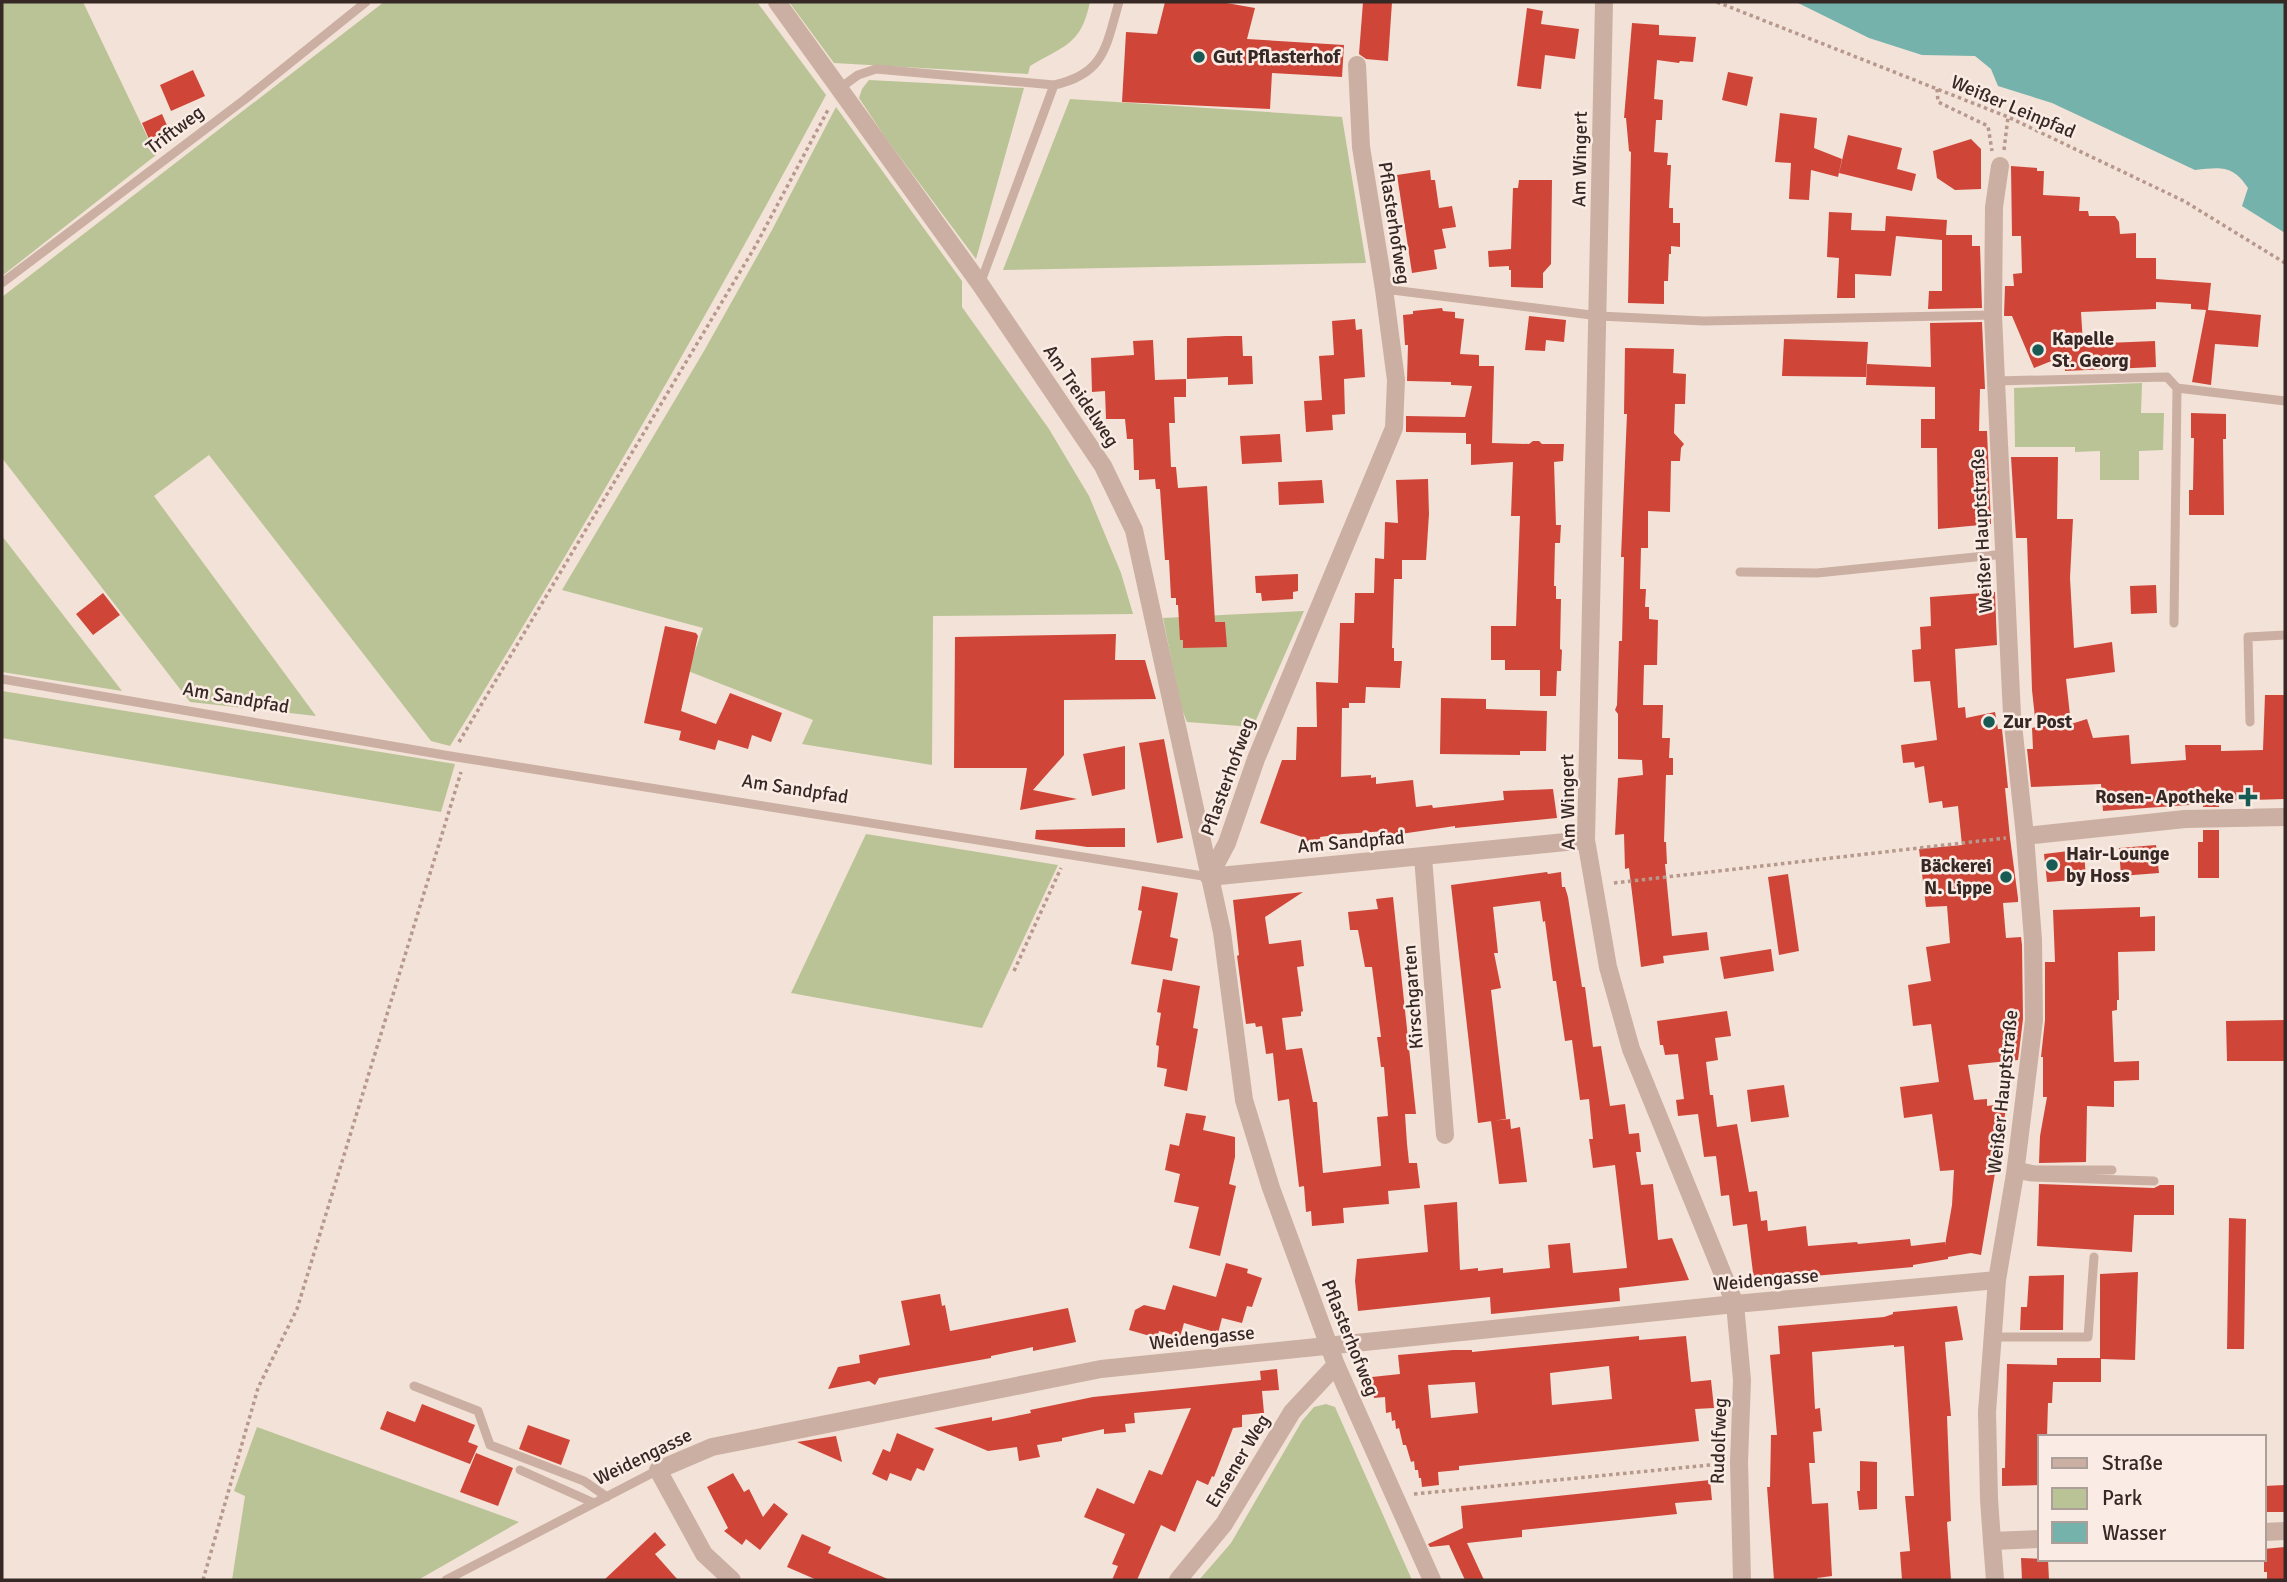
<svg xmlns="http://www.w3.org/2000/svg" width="2287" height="1582" font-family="Signika,sans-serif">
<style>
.green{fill:#bac396}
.water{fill:#74b2ab}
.building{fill:#cf4639;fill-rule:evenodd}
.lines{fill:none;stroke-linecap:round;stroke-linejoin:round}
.path{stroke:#b7988d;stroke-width:3.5;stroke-dasharray:3.5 3.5;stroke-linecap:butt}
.service{stroke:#cbafa2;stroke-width:9}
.minor{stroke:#cbafa2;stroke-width:18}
.tertiary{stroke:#cbafa2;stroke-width:18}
.poi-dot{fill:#185a54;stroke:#faece4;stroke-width:2.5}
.labels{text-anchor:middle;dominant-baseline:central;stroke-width:5;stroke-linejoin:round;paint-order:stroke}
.poi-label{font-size:19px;font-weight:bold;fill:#362825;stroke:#faece4;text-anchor:start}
.street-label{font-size:19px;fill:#362825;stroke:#faece4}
</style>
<rect width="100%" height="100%" fill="#f3e2d7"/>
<path class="green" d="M2,2h81l73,153 -154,121z
M384,2h373l69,93c-118,221 -244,437 -376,651l-19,-5 -222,-286 -55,41 162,220 -126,-14 -188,-244v-161z
M789,2h301c-9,43 -25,43 -60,64l-2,8 -194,-11z
M869,80l155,8 -48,171 -91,-122 -26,-39 3,-9z
M1070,99l272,18 24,146 -363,7z
M836,107l126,174v26l87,122 40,67 32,77 12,41 -200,2 -1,149 -130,-21 11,-24 -125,-49 15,-43 -141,-38 142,-239 68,-121z
M2142,383l-1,30h23l-1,37 -24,1v29h-39v-29l-25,1v-5h-60l-1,-59z
M2,536l120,155 -120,-19z
M1304,611l-51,116 -66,-5 -6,-15 -18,-89z
M2,691l453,73 -14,48 -439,-74z
M866,834l192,31 -76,163 -191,-35z
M1326,1404l9,3 77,173h-213l32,-37 71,-122 12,-14z
M257,1427l262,95 -101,58h-186l13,-84 -11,-5z"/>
<path class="water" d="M1796,2h489v231l-43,-27 6,-18c-15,-23 -27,-21 -53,-18l-143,-67 -54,-17 -7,-17 -16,-13 -53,-1 -53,-17z"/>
<path class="building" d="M1165,2h56l34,6 -8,31 97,6 -2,32 -70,-4 -2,36 -148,-7 4,-70 31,2z
M1363,2h29l-4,59 -22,-2 -7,-5z
M1527,8l16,3 -2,13 38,5 -4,30 -30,-4 -4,34 -24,-3z
M1632,23l27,2v10l37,2 -3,25 -13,-1 -1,2 -22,-3 -3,39 9,1 -1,20h-6l-2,32 14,1 -1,12h4l-2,43h4v15h7v24l-9,-1v8h-2l-1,27h-4v23l-36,-1 3,-151 -2,-1 -3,-33h-2z
M193,70l12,26 -34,15 -11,-26z
M1728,72l25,5 -6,29 -25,-6z
M1780,113l37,5 -3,30 28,11 -4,18 -27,-7 -2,30 -20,-1 2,-36 -16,-1z
M162,114l7,16 -20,9 -7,-16z
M1848,135l54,13 -5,21 19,5 -4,17 -73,-18z
M1971,139l10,10v40l-26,1 -18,-12 -4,-27z
M2011,166l26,2v3h7l-1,24 37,2 -1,14h9l1,5h26l4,6 1,12 16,-1v25h20v21l55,4 -3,27 53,5 -3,32 -43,-3 -4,41 -19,-3 14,-72 -15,-1v-5l-35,-2v7l-75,3 2,32 72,-3 1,26 -91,4 -1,-15 -30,12 -22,-52h-8l1,-30h9l-1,-12 9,-1 -1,-37h-9z
M1430,170l1,10h4l4,28 13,-2 4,21 -14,2 4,19 -12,2 3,19 -25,4 -15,-98z
M1519,180h33l-1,84 -8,9v15l-32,-1v-17h-2v-4l-20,1 -1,-16 23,-2 2,-61h5z
M1829,212l23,1 -1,17 34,1 1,-15 61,4 -1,15h26v11h8l2,62 -54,1 1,-18h13v-51l-46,-4 -5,40 -36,-2v24h-18l2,-40 -12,-1z
M1442,308l1,3 12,1v6l9,1 -4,35 19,1v11h15l-2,77 37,1 4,-3h6l3,3h22l-1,17 -9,1 2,63h5l-1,18h-5l-1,43h2v13h5l-1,50 2,1 -1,21h-4l-1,25h-16v-26h-35v-10h-14v-34h25l4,-110h-9l2,-54 -42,3v-21h-5v-11l-60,-1v-16l59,1 7,-31 -21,-1v-3l-44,-1 1,-36h-3l-2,-30 10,-1v-3z
M1529,316l37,4 -2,22 -18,-2 -1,11 -20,-1z
M1355,319l1,11 6,-1 3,48 -21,2 1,35 -13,1 1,15 -27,2 -2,-31 18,-1 -3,-44 15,-1 -2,-34z
M1982,322l3,67h-5l-1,42h8l4,93 -53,5 -1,-81h-16v-29h14v-32l-69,-2 1,-21 64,3 -1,-44z
M1226,336h16l1,20h9l1,28 -25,1v-8l-41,2v-41z
M1784,339l84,3 -2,35 -84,-1z
M1153,340l2,40 31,-1v18h-12l1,26h-6l2,44h5l2,21 29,-2 8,136h10l2,25 -44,1v-8h-3l-2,-35h-2v-7h-5l-2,-38h-4l-5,-71h-4l-1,-10 -16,1v-10h-5l-1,-31h-6l-2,-20h-19l-1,-28 -13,1 -1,-34 43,-3 -1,-14z
M1625,348l49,1 -1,24 13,1 -1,30h-10l-1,29 10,11 -3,4 -1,13h-9l-1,51 -22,-1v37h-7l-1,41h6l-1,18h4v12l9,1 -1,45h-13l-1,40h20l-1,33h8l-1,20h4v17h-7l-2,67h2l1,22h-2l7,72 35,-4 2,18 -46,6 1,7 -23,4 -12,-99 -4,1 -1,-35 -9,1 3,-57 25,-3 -1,-15 -24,-1v-45l-3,-4 2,-5 2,-64h3l2,-84h-3l6,-143h-3z
M2191,413l35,1v25h-3l1,76h-35v-25h4l1,-52h-3z
M1280,434l2,28 -40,2 -2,-28z
M2011,457h47l-1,62h16l-3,59 4,70 38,-6 3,30 -49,7 5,45 16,-5 6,19 36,-3 2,29 55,-4 -1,-15h36v6l42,-1 2,-55h20v104l-66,2v6h-16v-3l-100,7 -2,-27 -70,3 -4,-38h6l-1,-21 4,-1 -4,-37 -5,-152h-11z
M1428,479l1,35 -3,46h-24v19h-8l-2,69h2v13h8l-2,27 -34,-1 -1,16h-16v5h-7l-1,69 30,-2v3l5,-1v7l37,-4 3,27 16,-2 1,3 71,-8 -1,-9 50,-2 4,29 -102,10v-2l-68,10 -1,-5 -43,3 -23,3 1,6 -17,3 -2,-9 -42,-14 22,-63h14l1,-33h20l-1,-45 22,1 2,-60h14l1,-30h19l1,-35 9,1 1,-37 13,1 -2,-43z
M1322,480l2,23 -45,2 -1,-23z
M1298,574v17l-5,1v7l-31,2 -1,-8h-5l-1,-17z
M2156,585l1,28 -26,1 -1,-28z
M1995,592l2,53 -42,4 3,59 7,-1 1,11 29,-6 3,17h4l6,59h-3l5,50 8,60v4l-15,1 3,35 15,-1 1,8 1,74 -5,41 -50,5 6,35 13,-1v7l20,-3 -26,152 -10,-2 -23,4v2l-35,6v2l-132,12 1,7 -27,3 -8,-65 -14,2 -4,-31 -8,1 -5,-40 -12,1 -6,-43 -20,2 -2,-16 8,-1 -6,-45 -13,1 -2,-10h-3l-3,-24 70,-10 4,25 -16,2 3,22 -12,2 4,33h3l4,32 20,-3 12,68 8,-1 4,30 6,-1 1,11 38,-5 2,20 49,-4 1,2 52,-5 1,7 34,-4v3l7,-40 2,-35 -14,1 -8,-57 -28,4 -4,-31 39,-5 -8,-58 -18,2 -5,-41 23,-4 -5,-34 24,-4 -3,-37 -21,1 -7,-58 43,-4 -4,-39 -15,2 -1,-7 -13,2 -5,-37 -9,2 -1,-6 -11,1 -2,-18 36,-5 -7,-59 -16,1 -2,-32 9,-1 -1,-22 11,-1 -1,-29z
M103,593l17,22 -27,20 -17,-21z
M665,626l31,7 2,3 -17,75 35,13 14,-31 52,20 -11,29 -19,-7 -4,14 -30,-9 -3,10 -36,-10 2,-9 -37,-8z
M1116,634l-1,26h30l11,39 -92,1v55l-31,35 44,9 -57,11 7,-42h-73l1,-131z
M1441,698l45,1v10l61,2 -1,40h-26v4l-80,-1z
M1164,739l19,99 -26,5 -18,-100z
M1125,746v43l-33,7 -9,-42z
M1125,828v19h-38l-52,-8 1,-9z
M2203,830h16v48h-21v-36h5z
M2156,845l3,28 -38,3 -2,-28z
M2077,850l7,1 2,28 -39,3 -3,-28z
M1547,872l1,2 13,-2 1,15h3l3,10 14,90h3l8,60 8,-1 9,60 15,-2 4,30 10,-1 2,19h-5l5,33 12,-1 5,56 14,-2 17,42 -70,8 1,13 -98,10 -31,3 -1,-17 -132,14 -3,-30 2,-22 71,-7 -4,-47 33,-3 3,68 18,-2v3l25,-3v5l47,-5 -2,-23 22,-2 3,30 54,-5 -12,-103 -22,3 -4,-29h4l-4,-40 -9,1 -8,-60 -7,1 -9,-60h-3l-8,-60 -2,1 -3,-21 -47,6 5,46h-4l7,35 -10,2 15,129 -28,4 -27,-238z
M1788,874l11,77 -20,4 -11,-78z
M1142,886l36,7 -8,44 8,2 -6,32 -41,-7 11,-53 -4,-1z
M1303,892l-38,25 4,27 32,-4 3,26 -7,1 6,44 -2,1v4l-19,2 4,32 16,-2 11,54h4l6,71 58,-7 -4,-49 11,-1 -4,-49h-3l-4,-30h4l-9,-70h-7l-7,-37h-8l-2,-18 30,-3 -2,-10 17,-2 23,217h-11l2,30 2,19h8l3,25 -32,3 1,13 -46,4 1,15 -32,3 -1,-15 -5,1 -2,-26 -5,1 -10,-88 -11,2 -5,-48 -7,1 -4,-28 -6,1 -1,-4 -9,1 -9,-68 2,-1 -6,-55z
M2140,907v10l15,-1v35l-37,1 1,48h-2v10l-5,1 2,51 25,-1v19l-25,1v26l-27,-1 -1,56 -47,1 1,-27 7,-39h-4v-40h-2l4,-37v-58h10l-2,-52z
M1771,949l3,22 -50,8 -4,-22z
M1163,979l37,7 -7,42 5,1 -11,62 -23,-5 3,-17 -10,-2 2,-21 -3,-1 5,-32 -4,-1z
M2285,1020v41h-58l-1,-40z
M1784,1085l5,32 -38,5 -4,-32z
M1186,1113l20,3 -3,14 32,7v20l-6,27 7,2 -16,70 -31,-8 10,-41 -25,-5 6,-28 -15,-4 5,-26 9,2z
M1510,1119l1,10 9,-2 7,55 -28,2 -8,-63z
M2039,1184l115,4 6,-3h14v30h-40l-2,37 -95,-6z
M2229,1218l17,1 -2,130h-17z
M1226,1263l22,6 -1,4 15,5 -10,29 -5,-1 -5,17 -20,-5 -4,15 -34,-10 -4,14 -21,-6 -2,7 -28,-8 6,-20 9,-5 21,5 8,-25 43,12z
M2138,1272l-3,88 -34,-1v23h-48l-1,21h-4l-1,34h-7v48l-38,1v-18h3l2,-104 50,1v-7h43v-84z
M2064,1275l-1,55h-43l1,-23h6l2,-31z
M940,1294l2,12 3,-1 5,26 118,-23 8,34 -43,9v-4l-42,9v2l-112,20 -4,7 -6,-4 -41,8 10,-22 22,-4 -1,-8 51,-10 -9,-44z
M1957,1306l6,34 -18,2 6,74h-4l4,105 -4,1 4,58h-49l-2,-28 10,-1 -5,-55h9l-10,-150 -10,1v-2l-82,7 3,57 5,-1 2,23 -9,1 2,31h-6l3,41 16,-1 4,73 -15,2v2h-43l-7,-93h3l1,-52h6l-7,-80 10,-1 -2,-28 106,-9 9,-3v-2z
M1639,1336v4l47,-4 5,46 20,-2 3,28 -19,1 4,32 -240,25v4l-21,2 1,13 -17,2 -1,-9h-2l-1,-8h-3l-1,-9 -3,1 -5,-17h-3l-4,-17 -3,1 -1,-9 -3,1 -1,-9 -5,1 -1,-16 -11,1 -2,-21 28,-3 -2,-19 55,-5h19v2zM1609,1366l3,33 -60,6 -2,-32zM1475,1382l3,31 -47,5 -3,-33z
M1277,1369l2,21 -17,1 2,22 -22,2v12l-9,1 -19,49 -2,-1 -4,9 -11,-5 -22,52 -14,-7 -24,55h-25l6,-14 -6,-2 13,-30 -41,-17 13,-29 37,16 15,-34 13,5 29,-67 -57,5 1,10 -10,1 1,8 -22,2v-5l-42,9v3l-25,4 3,12 -21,4 -2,-14 -29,4 -54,-23 58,-11v4l39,-8 -1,-3 63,-13 168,-17 -1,-9z
M422,1404l53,21 -7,17 10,4 -8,18 -90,-35 7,-18 28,11z
M528,1425l42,15 -9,25 -42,-16z
M897,1433l37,16 -10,22 -7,-3 -6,13 -21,-8 -3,8 -15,-7 11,-25 7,3z
M836,1436l6,26 -45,-20z
M476,1453l37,15 -15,38 -38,-14z
M1860,1461l17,1v47l-18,1 -2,-19h3z
M733,1473l11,19 5,-3 14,28 11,-14 14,11 -28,36 -14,-11 -4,6 -18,-14 4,-3 -21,-41z
M1710,1480l2,20 -37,3 2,11 -155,16v7l-55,6 17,37h-19l-16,-35 -19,2 -2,-3 35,-16 -2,-22z
M2285,1485v27h-21v-26z
M655,1532l11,13 -11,9 23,26h-74z
M802,1534l29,13 -3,6 62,27h-73l-30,-13z
M2285,1547v33h-18v-8h-3v-23z
M2021,1558l27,1 1,21h-27z"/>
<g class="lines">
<path class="path" d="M1717,2l291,115 176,84 101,62
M1937,89l1,13 50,24 4,25
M2004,150l4,-33
M459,742l297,-497 73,-137
M1614,883l392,-45
M1014,971l47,-103
M1414,1494l306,-30
M203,1580l55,-192 39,-79 164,-537"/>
<path class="service" d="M840,88l18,-13 18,-6 178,16c51,-11 52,-39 65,-83
M2,283l242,-183 122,-98
M980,284l74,-199
M1384,289l215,27 105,5 289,-6
M1996,381l171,-4 10,11 108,13
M1740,572l77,1 188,-19
M2174,623l3,-235
M2,679l448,77 759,121
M2250,722l-2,-85 37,-2
M2016,1166l19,4h77
M2015,1174l17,3 122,4
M1993,1337h95l6,-80
M414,1386l64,25 12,34 94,36 23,16
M520,1470l74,33
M446,1580l212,-110"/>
<path class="minor" d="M777,2l203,282 123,182 31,64 88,402 22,168 27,88 65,177 96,215
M1604,2l-18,838 22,127 23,82 104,255 7,76 -3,82 3,118
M2000,166l-6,41 -1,108 3,66 16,334 13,121 8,104 1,80 -19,154 -18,106 -10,132 2,87 3,42 48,-2
M2025,836l160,-17 100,-2
M1423,857l22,278
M1209,877l18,-34 29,-84 138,-331 2,-48 -12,-91 -23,-142 -4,-82
M1209,877l377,-37
M2264,1532l21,-1
M732,1580l-28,-26 -46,-84 54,-23 389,-78 634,-65 262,-24
M1178,1580l46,-56 68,-112 44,-47"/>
<path class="tertiary" d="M1992,1541l3,39"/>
</g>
<g class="poi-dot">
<circle cx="1199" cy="57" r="7"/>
<circle cx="2038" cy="350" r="7"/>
<circle cx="1989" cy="722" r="7"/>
<path d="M2244.5 786.5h7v7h7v7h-7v7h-7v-7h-7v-7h7z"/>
<circle cx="2052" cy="865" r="7"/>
<circle cx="2006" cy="877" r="7"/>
</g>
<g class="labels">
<g class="poi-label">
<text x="1213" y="57">Gut Pflasterhof</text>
<text x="2052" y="339">Kapelle<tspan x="2052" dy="22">St. Georg</tspan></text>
<text x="2003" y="722">Zur Post</text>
<text x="2234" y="797" text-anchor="end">Rosen- Apotheke</text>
<text x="2066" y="854">Hair-Lounge<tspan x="2066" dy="22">by Hoss</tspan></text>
<text x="1992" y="866" text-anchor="end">Bäckerei<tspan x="1992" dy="22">N. Lippe</tspan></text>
</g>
<g class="street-label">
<text transform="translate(2013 107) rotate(23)">Weißer Leinpfad</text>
<text transform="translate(175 130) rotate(-37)">Triftweg</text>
<text transform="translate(1580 159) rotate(-89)">Am Wingert</text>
<text transform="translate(1394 223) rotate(81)">Pflasterhofweg</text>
<text transform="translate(1081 396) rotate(56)">Am Treidelweg</text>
<text transform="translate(1982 531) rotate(-93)">Weißer Hauptstraße</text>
<text transform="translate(236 698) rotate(10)">Am Sandpfad</text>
<text transform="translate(1228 777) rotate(-70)">Pflasterhofweg</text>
<text transform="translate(795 789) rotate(9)">Am Sandpfad</text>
<text transform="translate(1568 802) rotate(-91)">Am Wingert</text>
<text transform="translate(1351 842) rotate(-5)">Am Sandpfad</text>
<text transform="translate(1413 997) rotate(-94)">Kirschgarten</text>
<text transform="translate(2003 1092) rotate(-84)">Weißer Hauptstraße</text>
<text transform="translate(1766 1280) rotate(-5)">Weidengasse</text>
<text transform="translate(1202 1338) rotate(-6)">Weidengasse</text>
<text transform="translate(1350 1338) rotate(68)">Pflasterhofweg</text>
<text transform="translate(1719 1441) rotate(-88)">Rudolfweg</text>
<text transform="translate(643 1457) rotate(-26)">Weidengasse</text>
<text transform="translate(1238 1461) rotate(-59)">Ensener Weg</text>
</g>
</g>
<rect width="2287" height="1582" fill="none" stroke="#362825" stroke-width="7"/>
<rect x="2038" y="1435" width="228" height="126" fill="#faece4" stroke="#ac9e98" stroke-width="2"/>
<rect x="2052" y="1458" width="35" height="10" fill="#cbafa2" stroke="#ac9e98" stroke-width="2"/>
<text x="2102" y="1470" font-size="21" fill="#362825">Straße</text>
<rect x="2052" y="1488" width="35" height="21" fill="#bac396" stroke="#ac9e98" stroke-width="2"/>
<text x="2102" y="1505" font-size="21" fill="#362825">Park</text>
<rect x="2052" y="1522" width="35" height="21" fill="#74b2ab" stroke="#ac9e98" stroke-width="2"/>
<text x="2102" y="1540" font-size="21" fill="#362825">Wasser</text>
</svg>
